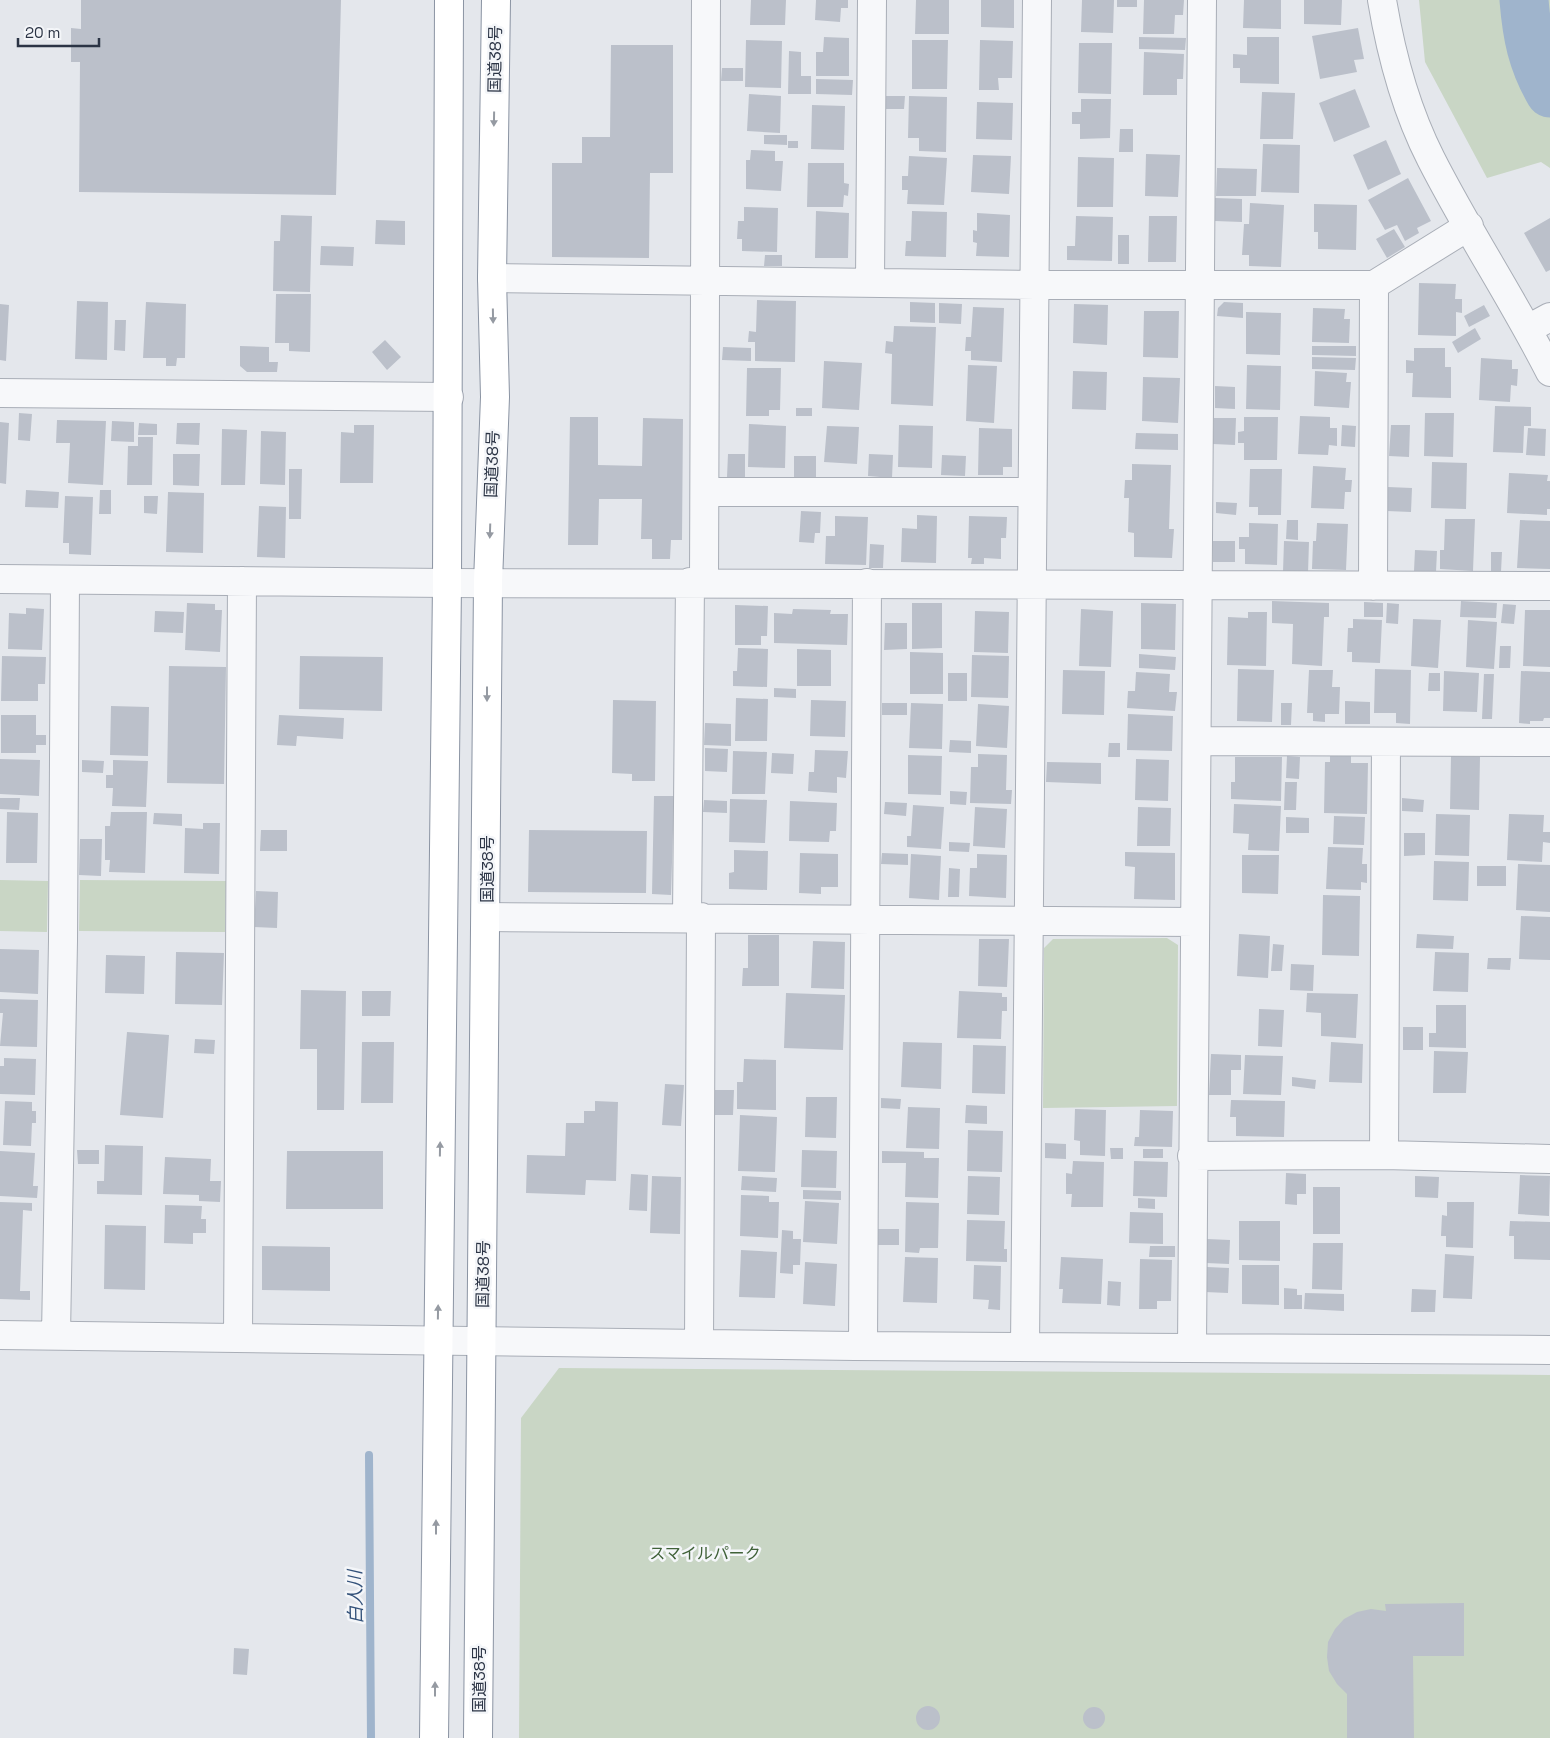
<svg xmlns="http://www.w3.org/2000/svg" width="1550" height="1738" font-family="'Space Grotesk','Noto Sans JP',sans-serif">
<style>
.green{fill:#c9d6c5}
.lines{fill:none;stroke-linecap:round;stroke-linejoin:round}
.stream{stroke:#9fb4cc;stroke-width:8}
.river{stroke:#9fb4cc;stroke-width:49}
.building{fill:#bbc0ca}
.minor-casing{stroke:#a9aeb7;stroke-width:30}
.trunk-casing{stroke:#8b94a3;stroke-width:30}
.minor{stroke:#f7f8fa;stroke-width:28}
.trunk{stroke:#fff;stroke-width:28}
.oneway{fill:#959aa2}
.labels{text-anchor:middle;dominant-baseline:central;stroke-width:5;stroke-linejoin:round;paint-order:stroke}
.street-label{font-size:16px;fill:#2b3445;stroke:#f4f6f9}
.park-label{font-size:16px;fill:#3f6138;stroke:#f4f6f9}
.water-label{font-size:18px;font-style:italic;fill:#34527a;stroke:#f4f6f9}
</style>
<rect width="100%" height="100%" fill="#e4e7ec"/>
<path class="green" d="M1419,0h131v168l-9,-6 -54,16 -62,-116z
M0,880l48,1 -1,51 -47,-1z
M80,880l146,1 -1,51 -146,-1z
M1167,938l11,7 -1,161 -134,2 1,-160 9,-9z
M559,1368l991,7v363h-1031l2,-320z"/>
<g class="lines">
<path class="stream" d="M369,1455l2,283"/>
<path class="river" d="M1524,0c3,36 8,62 26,93"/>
</g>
<path class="building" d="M81,0h260l-5,195 -257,-3 1,-130h-9v-34l10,1z
M751,0h35l-1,25h-35z
M816,0h32v8h-7l-1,14 -25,-2z
M916,0h33v34h-34z
M981,0h33v28l-33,-1z
M1082,0h32l-1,33 -32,-1z
M1117,0h20v7h-20z
M1144,0h40l-1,15h-8l-1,19h-31z
M1244,0h37v29l-38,-1z
M1304,0h38l-1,25 -37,-1z
M1358,28l6,31 -10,1 3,12 -37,7 -8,-43z
M824,37l25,1v38h-33v-24h7z
M1139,37l47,1 -1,12 -46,-1z
M1247,37h32v47l-39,-1v-15h-7v-14l14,1z
M746,40l36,1 -1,47 -36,-1z
M912,40h36l-1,49h-35z
M980,40l33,1 -1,37h-14l1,12h-20z
M1079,43h33l-1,51 -33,-1z
M611,45h62v128h-23l-1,85 -97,-1v-94h30v-26h28z
M789,51l12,1v24h10v18h-23z
M1144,52l40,2 -1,25h-6v16h-34z
M722,68h21v13h-22z
M816,79l37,1 -1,15 -36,-1z
M1355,89l15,38 -36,15 -15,-39z
M1262,92l33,1 -2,46h-33z
M749,94l32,2 -1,37 -33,-2z
M886,96h19l-1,13h-18z
M909,96l38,1 -1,55 -27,-1v-13h-11z
M1081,99h30l-1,39 -30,1v-15h-8v-12h9z
M977,102l36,1 -1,37 -36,-1z
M812,105l33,1 -1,44 -33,-1z
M1120,129h13v23h-14z
M764,135h23v10l-23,-1z
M1386,140l15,34 -33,16 -15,-35z
M788,141h10v7h-10z
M1263,144l37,1 -1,48 -38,-1z
M751,150l24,1v10h8l-2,30 -35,-2v-29h4z
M1146,154l34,1 -2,42 -33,-1z
M973,155l38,1 -2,38 -38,-2z
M909,156l38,2 -3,47 -37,-1 1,-14h-6v-14h6z
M1078,157l36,1 -1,49h-36z
M808,163h36v20l5,1 -1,12 -4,-1 -1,12h-36z
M1217,168l40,1 -1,27h-40z
M1408,178l23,43 -14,7 2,5 -14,8 -8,-16 -12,5 -17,-30z
M1215,198l27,1v23l-27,-1z
M1250,203l34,2 -3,62 -32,-1v-11h-7l2,-31h5z
M1314,204l43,1 -1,45 -38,-1v-17h-4z
M744,207l34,1 -1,44 -35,-1v-12h-5l1,-18h6z
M816,211l33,2 -1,45h-33z
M912,211l35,1 -1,45 -41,-1 1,-15h5z
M977,213l33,2 -1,42 -33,-1 1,-13 -4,-1v-12l4,1z
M281,215l31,1 -2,76 -37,-1 1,-50h6z
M1076,216l37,1 -1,44 -45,-1v-14h8z
M1149,216h28l-1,46h-28z
M1550,218v52l-4,2 -22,-39z
M376,220l29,1v24l-30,-1z
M1394,229l11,18 -18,11 -11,-19z
M1118,235h11v29h-11z
M321,246l33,1 -1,19 -33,-1z
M765,255h17v11h-18z
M1419,283l37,1 -1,15h7v14l-6,-1v24l-38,-1z
M276,294h35l-1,58 -21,-1v-8h-14z
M757,300l39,1 -1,61 -40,-1v-19h-7l1,-11 7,1z
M77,301l31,1 -1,58 -32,-1z
M146,302l40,2 -1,54h-8l-1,8h-10v-8h-23z
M910,302l25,1v20l-25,-1z
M1224,302l19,1v15l-26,-2 1,-8z
M939,303l23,1 -1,20 -22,-1z
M0,304l9,1 -3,56 -6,-1z
M1074,304l34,1 -1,40 -34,-2z
M1484,305l6,11 -21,11 -5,-11z
M973,307l31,1 -2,54 -31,-2v-9h-6l1,-14h5z
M1313,308l32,1 -1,10h6l-1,24 -37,-1z
M1144,311h35l-1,47 -35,-1z
M1246,312l35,1 -1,42 -34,-1z
M115,320h11l-1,31 -11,-1z
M894,326l42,1 -3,79 -42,-2 1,-50 -7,-1 1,-12 7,1z
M1475,328l6,11 -23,14 -6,-11z
M385,340l16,17 -14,13 -15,-18z
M240,346l29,1v15h9l-1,10h-30l-7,-6z
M1312,346h44v10l-44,-1z
M723,347l28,1v13l-29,-1z
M1414,348h31v19h6v31l-39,-1 1,-24h-7v-13l8,1z
M1312,357l44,1 -1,12 -43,-1z
M1481,358l31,2v9h6l-1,17 -6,-1 -1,17 -31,-2z
M824,361l38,2 -3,47 -37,-2z
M968,365l29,1 -3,57 -28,-2z
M1247,365l34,1 -1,44 -34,-1z
M747,368h34l-1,42h-11v6h-23z
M1073,371l34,1 -1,38 -34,-1z
M1315,371l32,2 -1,9h5l-2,26 -35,-2z
M1143,377l37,1 -2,45 -36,-2z
M1215,386l20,1v22l-20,-1z
M1495,406l36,1v19h-7l-1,27 -30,-1z
M796,408h16v8h-16z
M19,413l13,1 -2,27 -12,-1z
M1425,413h29l-1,44 -29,-1z
M1300,416l30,1v11h7v18l-8,-1 -1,10 -30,-1z
M570,417h28v48l44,1 1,-48 40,1 -1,121h-11l-1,19h-18v-20h-11l1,-40h-43l-1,46h-30z
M1244,417h34l-1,43h-33v-17h-6v-11l6,-1z
M1214,418h22l-1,27 -22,-1z
M57,420l49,1 -3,64 -35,-2 2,-40h-14z
M112,421l22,1v20l-23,-1z
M0,422l9,1 -3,61 -6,-1z
M139,423l18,1v11h-19z
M177,423h23l-1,22 -23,-1z
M749,424l37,2 -1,42 -37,-1z
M354,425h20l-1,58h-33l1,-51 13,1z
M899,425l34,1 -1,42 -34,-1z
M1342,425l14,1 -1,21 -14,-1z
M1391,425h19l-1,32 -20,-1z
M827,426l32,1 -2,37 -33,-2z
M979,428l33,1v38h-9v8h-25z
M1528,428l18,1 -1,27 -19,-1z
M222,429l25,1 -2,55h-24z
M261,431l25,1 -1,53 -25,-1z
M1136,433l42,1v16l-43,-1z
M138,437h15l-1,48h-25l1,-39h10z
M173,454h27l-1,32 -26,-1z
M728,454h17v23h-18z
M869,454l24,1 -1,23 -24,-2z
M942,455l24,1 -1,20 -24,-1z
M794,456h22v21h-22z
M1432,462l35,1 -1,46 -35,-1z
M1132,464l39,1 -2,64h5l-2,29 -38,-1v-24l-6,-1 1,-34h-5l1,-18h7z
M1313,466l33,2 -1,12h7l-1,12h-6l-1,17 -33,-1z
M289,469h13l-1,50h-12z
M1250,469h32l-1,46h-23v-8h-9z
M1509,473l39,2 -1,6h3v28h-3v6l-40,-2z
M1388,487l24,1 -1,24 -24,-1z
M26,490l33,2 -1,16 -33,-1z
M100,490h11v24h-12z
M168,492l36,1 -1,60 -37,-1z
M65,496l28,1 -2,58 -22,-1v-11h-6z
M144,496h14l-1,18 -13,-1z
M1216,502l21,1 -1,12 -20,-2z
M259,506l27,1 -1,51 -28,-1z
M801,511l20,1 -1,21h-5l-1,10 -15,-1z
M917,515l20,1 -1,47 -35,-1 1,-34 15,1z
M835,516l33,1 -2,48 -41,-1 1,-28h9z
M969,516l38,1 -1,21h-5v21l-17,-1v6h-13l1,-6h-4z
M1445,519h30l-2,52 -33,-2v-19h4z
M1287,520h11v20l-12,-1z
M1520,520l30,1v48l-33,-1z
M1249,523l29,1 -1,41 -32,-1v-15h-6v-12h10z
M1317,523l31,1 -2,46 -34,-1 1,-28h3z
M1213,541h22v21h-22z
M1284,541l25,1 -1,31 -25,-1z
M870,544l14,1 -1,23h-14z
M1415,550l22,1 -1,21 -22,-1z
M1491,552h11l-1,20h-10z
M1272,601l57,2v14h-5l-2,49 -30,-2 1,-40 -21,-1z
M1461,601l36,2 -1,15 -36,-1z
M1364,602l19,1v14h-19z
M187,603l28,1v6h7l-2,42 -35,-2z
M912,603h30v45l-30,1z
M1141,603l35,1 -1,46 -34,-1z
M1387,603l12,1 -1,20 -12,-1z
M1503,604l13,1 -2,19 -13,-1z
M735,605l33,1 -1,30h-6v9h-26z
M26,608l18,1 -2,41 -34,-1 1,-36 17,1z
M793,609l38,1 -1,4h18l-1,31 -73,-2v-30l18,1z
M1081,609l32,2 -2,56 -32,-1z
M1525,610h25v57l-27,-1z
M155,611l29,1 -1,21 -29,-1z
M975,611l34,1 -1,41 -34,-1z
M1248,612h19l-1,54 -39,-1 1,-48 20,1z
M1353,619l29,1 -2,43 -28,-1v-10h-5l1,-24h5z
M1413,619l28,1 -3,48 -27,-2z
M1468,620l29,2 -3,47 -28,-2z
M885,623h22v26l-23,1z
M1500,646h11l-1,22h-11z
M738,648l30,1 -1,38 -34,-1v-15h4z
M797,649l34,1v36h-34z
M910,652l33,1v41h-33z
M1139,654l37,3 -1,13 -36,-2z
M972,655l37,1 -1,42 -37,-1z
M2,656l44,1 -1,27h-7v17h-37z
M300,656l83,1 -1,54 -83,-2z
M169,666l57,1 -2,117 -57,-1z
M1238,669l36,1 -2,52 -35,-1z
M1375,669l36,1 -1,54 -14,-1v-10h-22z
M1063,670l42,1 -1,44 -42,-1z
M1309,670h24l-1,17h8l-1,27h-14v8l-12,-1v-8h-6z
M1444,671l35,2 -2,39 -34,-1z
M1521,671l29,1v46h-6l-1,3h-13v3l-11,-1z
M1136,672l34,2 -1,18h8l-2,19 -48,-3 1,-17h7z
M948,673h19v28h-19z
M1429,673h11v18h-12z
M1484,674h10l-2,45h-10z
M774,688l22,1v9l-22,-1z
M736,698l32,1 -1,42h-32z
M613,700l43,1 -1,80h-23v-7l-20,-1z
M811,700l35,1 -1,36 -35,-1z
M1345,701l25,1v22h-25z
M882,703h25v12h-25z
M911,703l32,1 -1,45 -33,-1z
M1281,703h11l-1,22h-10z
M978,704l31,2 -2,42 -31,-2z
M111,706l38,1 -1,49 -38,-1z
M1128,714l45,2 -1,35 -45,-1z
M1,715h35v20h10v10h-10v8h-35z
M279,715l65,3 -1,21 -46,-3 -1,10 -19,-1z
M705,723l26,1v22l-27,-1z
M950,740l21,1v12l-22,-1z
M1109,743h11v14h-12z
M705,748l23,1 -1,23 -22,-1z
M815,750l33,1 -2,27 -9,-1v16l-29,-2 1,-19h5z
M733,751l34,1 -2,42h-33z
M772,753l22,1 -1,20 -22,-1z
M978,754l29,1 -1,35h6l-1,14 -41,-1 1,-36h7z
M908,755l34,1 -1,39 -33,-1z
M1287,756l13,1 -1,22 -13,-1z
M1330,756h21v7h17l-1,51 -43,-1 1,-51h5z
M1451,756l29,1 -1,53 -29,-1z
M1235,757h47l-1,44 -50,-2v-17h4z
M0,759l40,1 -1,36 -39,-2z
M1136,759l33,1 -1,41 -33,-1z
M82,760l22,1 -1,12 -21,-1z
M113,760l35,1 -2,46 -34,-1 1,-18h-7v-13h7z
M1047,762l54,1v21l-55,-2z
M1285,782h12l-1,28h-12z
M950,791l17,1 -1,13 -16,-1z
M654,796h20l-3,99 -19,-1z
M0,798h20l-1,12 -19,-1z
M1402,798l22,2 -1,12 -21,-1z
M730,799l37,1 -2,43 -36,-1z
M704,800l23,1v12l-24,-1z
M790,801l47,2 -1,28h-6l-1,11 -40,-1z
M885,802l22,1 -1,13 -22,-2z
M1234,804l47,2 -2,45 -31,-1 1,-16 -16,-1z
M913,805l31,2 -3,42 -34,-2v-11h4z
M975,807l32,2 -2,39 -32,-2z
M1138,807l33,1 -1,38h-33z
M7,812l31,1 -1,50h-31z
M111,812h36l-2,61 -36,-1 1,-12h-5v-34h5z
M154,813l28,1v12l-29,-2z
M1436,814l34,1 -1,41 -34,-1z
M1509,814l35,1 -1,17h7v11l-7,-1 -1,20 -35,-2z
M1334,816l31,1 -1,28 -31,-1z
M1286,817l23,1v15h-23z
M203,823h17l-1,51 -35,-1 1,-45 18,1z
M261,830h26v21h-27z
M529,830l118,1 -1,62 -118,-1z
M1404,833h21v22l-21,1z
M80,839h22l-1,37 -22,-1z
M949,842l21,1 -1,9 -20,-1z
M1328,847l35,1 -1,16h5v19l-6,-1v8l-35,-1z
M734,850l34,1 -1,39 -38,-1v-16l5,-1z
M1125,852l50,1v47l-41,-1 1,-32 -10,-1z
M800,853l38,1v33h-17v7l-22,-1z
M882,853l26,1v11l-27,-1z
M911,854l30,2 -2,44 -30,-2z
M977,854l30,1 -1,43 -37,-2 1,-28h7z
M1242,855h37l-1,39 -36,-1z
M1434,861l35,1 -1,39 -35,-1z
M1518,864l32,1v47l-34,-2z
M1477,866h29v20h-29z
M949,868l11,1 -1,28h-11z
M256,891l22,1 -1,36 -23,-1z
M1323,895l37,1 -1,60 -37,-1z
M1521,916l29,1v43l-31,-1z
M1239,934l31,2 -2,42 -31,-2z
M1417,934l37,2 -1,13 -37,-1z
M748,935h31v51h-37l1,-18h5z
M979,939h30l-2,48 -29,-1z
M813,941l32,1 -1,47 -33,-1z
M1273,944l11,1 -2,26h-11z
M0,949l39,1 -1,44 -38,-2z
M176,952l48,1 -2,52 -47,-1z
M1435,952l34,1 -1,39 -35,-1z
M106,955l39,1 -1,38 -39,-1z
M1488,958h23l-1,12 -23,-1z
M1291,964l23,1 -1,26 -23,-1z
M301,990l45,1 -2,119h-27v-61h-17z
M362,991h29l-1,25h-28z
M959,991l43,2v4h5v14h-5l-1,28 -44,-1z
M786,993l59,2 -2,55 -59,-2z
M1307,993l51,1 -2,44 -35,-2v-23l-15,-1z
M0,999l38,1 -1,47 -37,-1 3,-33h-3z
M1436,1005h30v43l-37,-1v-14h7z
M1259,1009l25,1 -2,37 -24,-1z
M1403,1027h20v23h-20z
M127,1032l42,3 -6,83 -43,-3z
M195,1039l20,1 -1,14 -20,-1z
M362,1042h32l-1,61h-32z
M903,1042l39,1 -1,46 -40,-2z
M1331,1042l32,2 -1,39 -33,-1z
M973,1045l33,1 -1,48 -33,-1z
M1434,1051l34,1 -2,41h-33z
M1211,1054l30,1v15h-10v25h-22z
M1245,1055l38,1 -2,39 -38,-1z
M4,1058l32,1 -1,36 -35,-1v-28h4z
M744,1059l32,1v50l-39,-1v-27h6z
M1292,1077l24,3 -1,9 -23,-3z
M665,1084l19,1 -3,41 -19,-1z
M715,1090h19l-1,25h-19z
M806,1097h31l-1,41 -31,-1z
M881,1098l20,1 -1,10 -19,-1z
M1231,1100l54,1 -1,36 -48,-1v-19h-6z
M5,1101l27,1v9h4v12h-4l-1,23 -28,-1z
M595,1101l23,1 -2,79 -30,-1 -1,15 -59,-2 1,-38 38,1 1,-33h18v-12h11z
M966,1105l21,1v18l-22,-1z
M908,1107l32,1 -1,41 -33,-1z
M1075,1109l31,1 -1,46 -25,-1v-14l-6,-1z
M1140,1110l33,1 -1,36 -38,-1 1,-9h4z
M740,1115l37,2 -2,55 -37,-1z
M968,1130l35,1 -1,41 -35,-1z
M1045,1143l21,1v15l-21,-1z
M105,1145l38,1 -1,49 -45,-1v-13h7z
M1110,1148h13v11h-12z
M1143,1149h20v9h-20z
M77,1150h22v14h-21z
M802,1150l35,1 -1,37 -35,-1z
M0,1151l35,2 -2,33h5l-1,12 -37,-2z
M287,1151h96v58h-97z
M882,1151l42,1v6h15l-1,40 -33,-1 1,-34h-24z
M165,1157l46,2 -1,22h11l-1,21 -21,-1v-6l-36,-1z
M1073,1161l31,1 -1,45h-32l1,-13h-6v-21l6,1z
M1134,1161l34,1 -1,35 -34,-1z
M1286,1173l20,1v20h-9v11l-12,-1z
M631,1174l17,1 -1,36 -18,-1z
M1520,1175l30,1 -1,40 -31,-2z
M652,1176l29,1 -1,57 -30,-1z
M742,1176l35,2 -1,14 -35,-2z
M968,1176l32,1 -1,38 -32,-1z
M1415,1176l24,1 -1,21 -23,-1z
M1313,1187h27v47h-27z
M803,1190l38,1v9l-38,-1z
M741,1195l28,1v6h10l-1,36 -38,-2z
M1138,1198l17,1v10l-17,-1z
M805,1201l34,2 -2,41 -34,-2z
M0,1202l32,1v8l-9,-1 -3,81h10v9l-30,-1z
M906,1202l33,1 -1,45h-18l-1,5 -14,-1z
M1447,1202h27l-1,46 -27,-1v-11h-5l1,-21 5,1z
M165,1205l37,1 -1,13h5v14h-13v11l-29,-1z
M1130,1212l33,1v31l-34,-1z
M967,1220l38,1 -1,28h3v13l-41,-1z
M1239,1221h41v40l-41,-1z
M1510,1221l40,1v38l-36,-1v-23h-5z
M105,1225l41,1 -1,64 -41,-1z
M877,1229h22v16h-22z
M782,1230l11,1v8h8l-1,26h-7v9l-13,-1z
M1207,1239l23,1 -1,24 -23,-1z
M1313,1243h30l-1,47 -30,-1z
M262,1246l68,1v44l-68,-1z
M1150,1246h25v11h-26z
M741,1250l36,2 -2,46 -36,-1z
M1445,1254l29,2 -2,43 -29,-1z
M905,1257l33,1 -1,45 -34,-1z
M1061,1257l42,2 -2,45 -39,-1 1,-14h-4z
M1140,1259l32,1 -1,41h-14v8h-18z
M805,1262l32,2 -2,42 -32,-2z
M974,1265l27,1 -1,44 -12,-1 1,-9 -16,-1z
M1242,1265h37v40l-37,-1z
M1207,1267l22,1 -1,25 -23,-1z
M1108,1281l13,1 -1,24 -13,-1z
M1284,1288l13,1v6h5v14h-18z
M1412,1289l24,1 -1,22h-24z
M1305,1293l39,1v17l-40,-2z
M1464,1603v53h-51l1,82h-67v-44l-10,-10 -8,-13 -2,-14 1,-15 7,-13 9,-10 13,-7 14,-3 15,2 -1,-7z
M234,1648l15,1 -2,26 -14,-1z
M916 1718a12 12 0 1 1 24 0a12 12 0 1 1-24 0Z
M1083 1718a11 11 0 1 1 22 0a11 11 0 1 1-22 0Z"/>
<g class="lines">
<defs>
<path id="minor" d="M1382,0c9,54 24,110 49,159 37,73 82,140 119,213
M492,278l543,7h339l95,-59
M870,282l2,-282
M1528,329l22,-12
M0,393l449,4
M705,492h327
M0,579l447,4 1103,3
M704,582l2,-582
M1373,586l1,-301
M1197,741l353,1
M486,917l709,5
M687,917l3,-335
M1384,1155l2,-412
M1192,1156l192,-1 166,4
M0,1335l855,11 695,4
M56,1335l7,-394 2,-361
M238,1338l4,-757
M699,1344l2,-427
M863,1346l4,-763
M1025,1347l12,-1347
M1192,1348l10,-1348"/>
<path id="trunk" d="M434,1738l13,-1155 2,-583
M478,1738l10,-1156 7,-185 -3,-119 4,-278"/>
</defs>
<use href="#minor" class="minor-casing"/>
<use href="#trunk" class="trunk-casing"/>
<use href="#minor" class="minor"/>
<use href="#trunk" class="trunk"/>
</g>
<defs><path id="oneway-solid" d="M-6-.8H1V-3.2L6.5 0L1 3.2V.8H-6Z" transform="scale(1.25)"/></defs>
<g class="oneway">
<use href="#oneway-solid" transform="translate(494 119) rotate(91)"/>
<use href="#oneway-solid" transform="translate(493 316) rotate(89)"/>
<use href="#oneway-solid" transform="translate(490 531) rotate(92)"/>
<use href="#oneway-solid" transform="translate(487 694) rotate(90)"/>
<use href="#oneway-solid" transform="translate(440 1149) rotate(-89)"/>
<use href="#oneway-solid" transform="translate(438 1312) rotate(-89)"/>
<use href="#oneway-solid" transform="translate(436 1527) rotate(-90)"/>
<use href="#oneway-solid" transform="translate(435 1689) rotate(-90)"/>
</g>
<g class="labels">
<g class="street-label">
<text transform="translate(495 59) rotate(-89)">国道38号</text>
<text transform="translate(492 464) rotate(-88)">国道38号</text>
<text transform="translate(487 869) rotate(-90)">国道38号</text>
<text transform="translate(483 1274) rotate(-89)">国道38号</text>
<text transform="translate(479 1679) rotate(-90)">国道38号</text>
</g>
<g class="park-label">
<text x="705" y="1553">スマイルパーク</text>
</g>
<g class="water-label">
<text transform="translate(355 1597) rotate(-91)">白人川</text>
</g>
</g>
<path d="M18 38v8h81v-8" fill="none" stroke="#2b3445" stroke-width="2.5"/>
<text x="25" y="38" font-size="15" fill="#2b3445" stroke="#f4f6f9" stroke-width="4" paint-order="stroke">20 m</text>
</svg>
